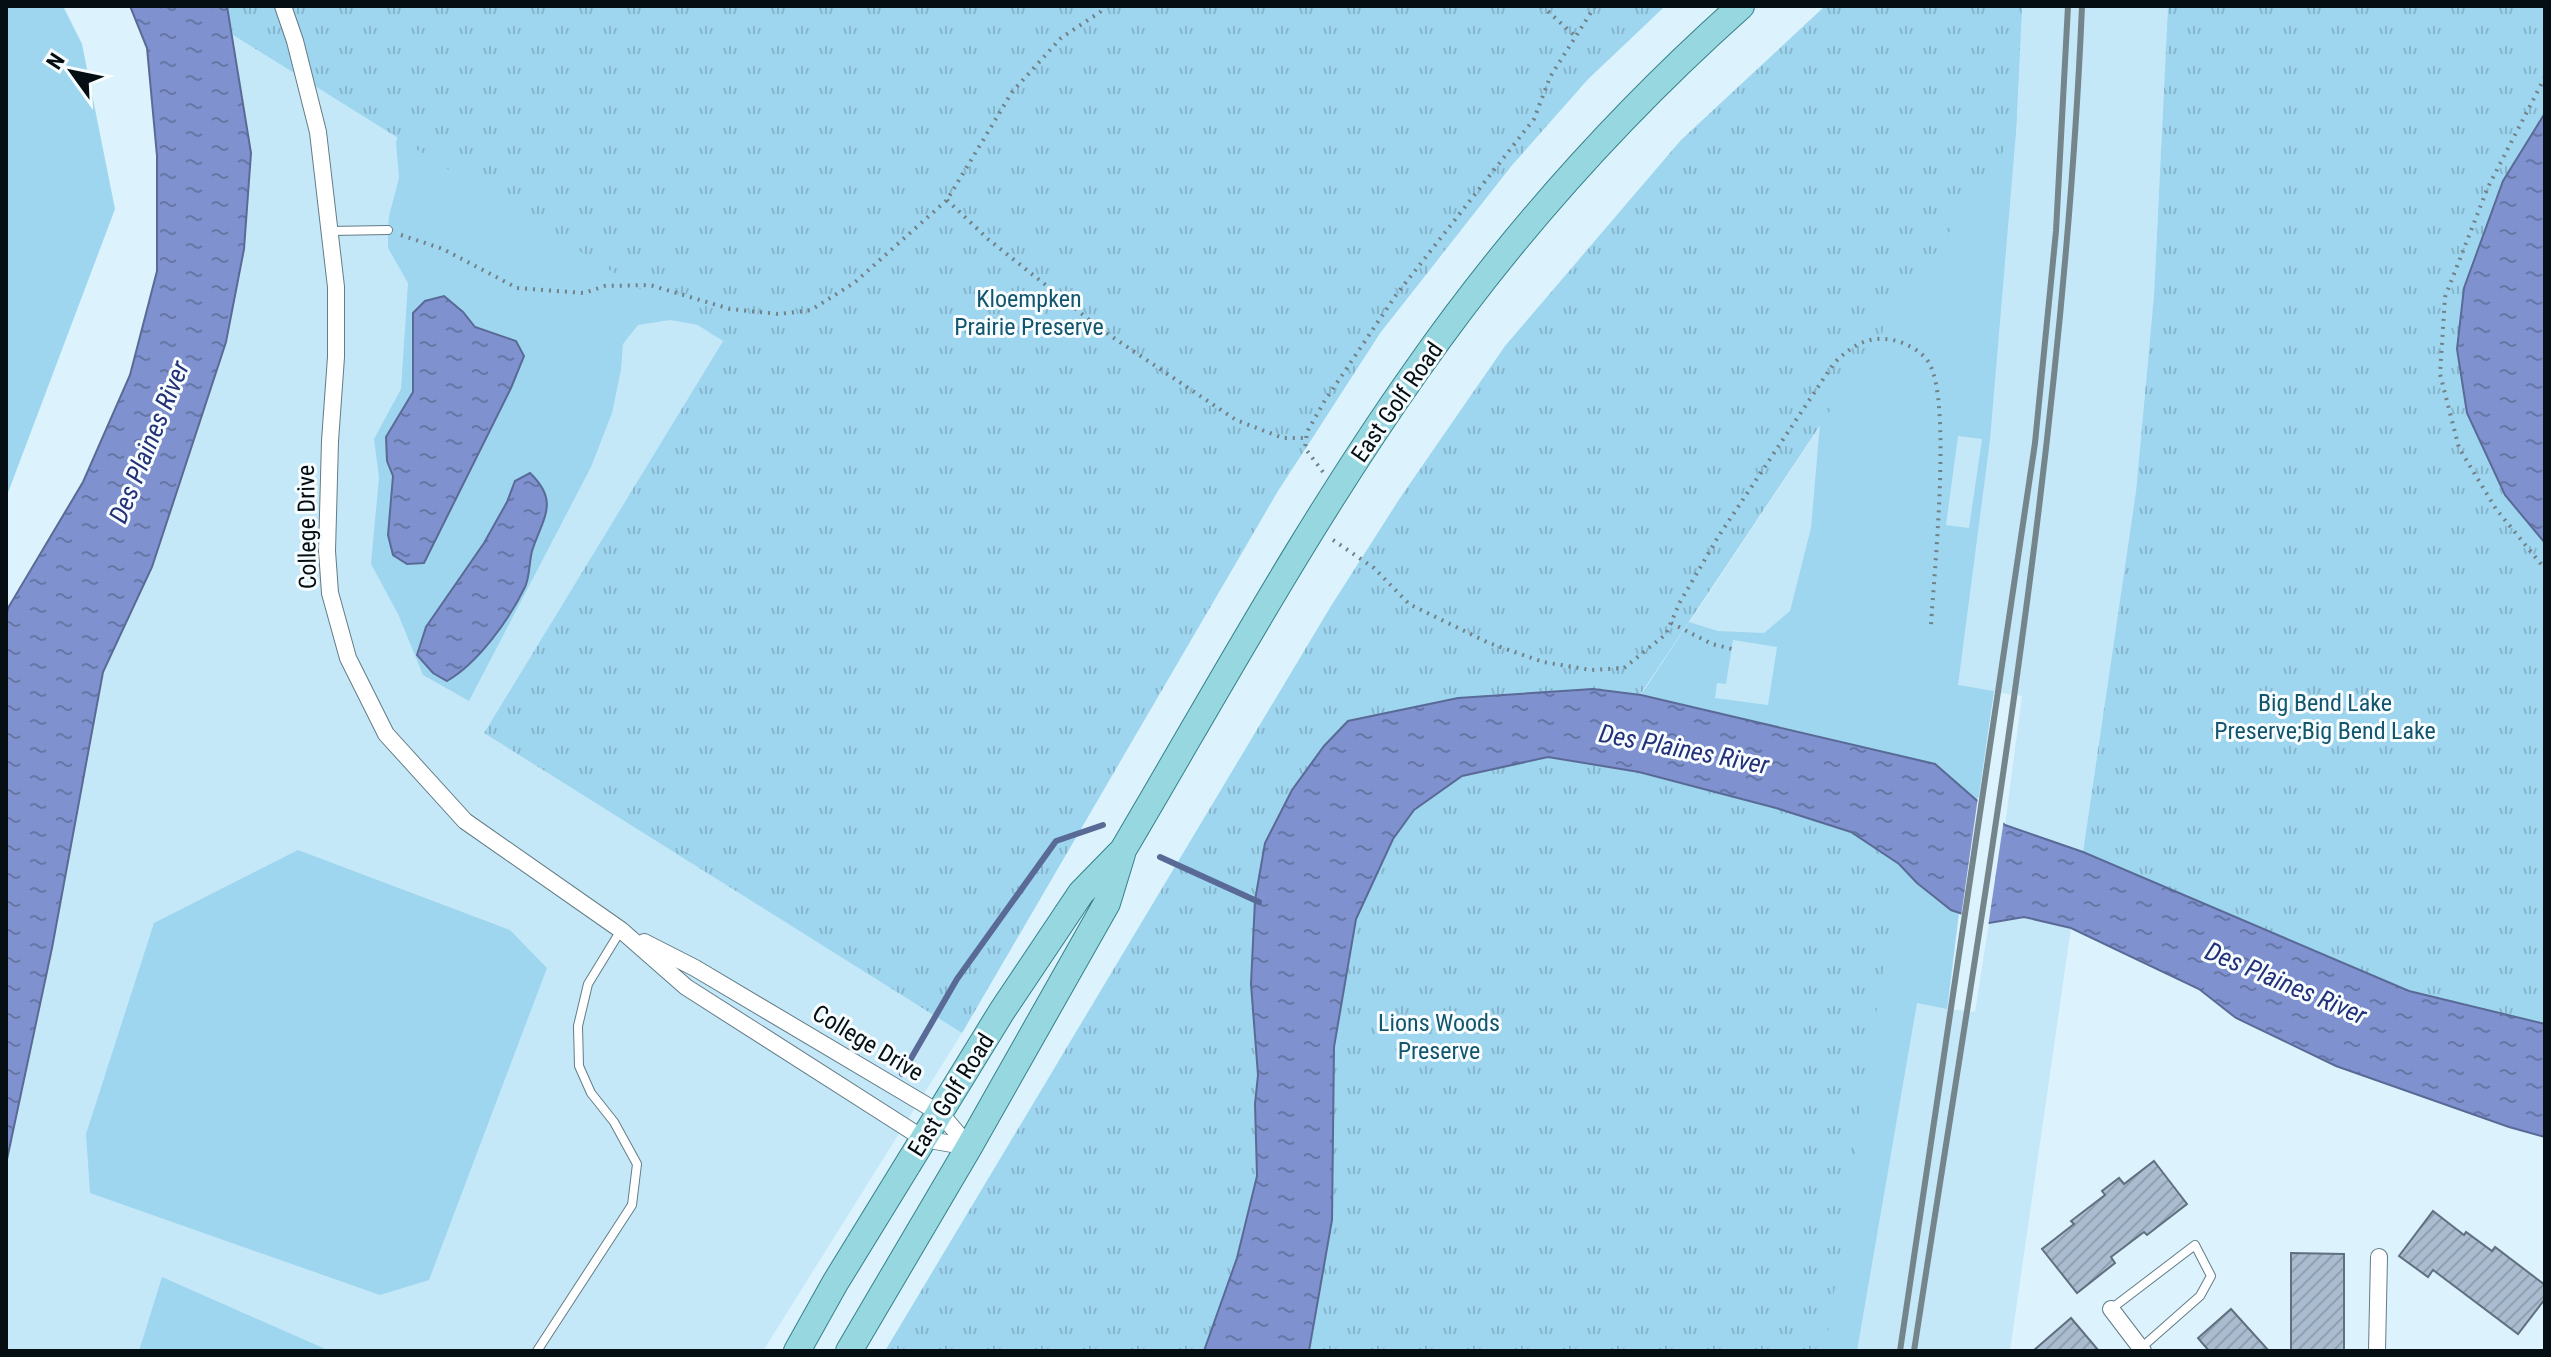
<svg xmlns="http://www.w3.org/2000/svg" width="2551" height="1357" font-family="'Roboto Condensed',sans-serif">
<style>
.built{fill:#c5e8f8}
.green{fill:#9ed6ef;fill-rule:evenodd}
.park{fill:url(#park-tufts)}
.water{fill:url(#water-ripples);stroke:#5a6a96;stroke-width:2}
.pier{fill:#dcf2fc}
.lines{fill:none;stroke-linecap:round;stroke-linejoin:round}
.stream{stroke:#5a6a96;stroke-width:6}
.building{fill:url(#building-hatch);stroke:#607081;stroke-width:2}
.lane-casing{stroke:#637c87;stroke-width:10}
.street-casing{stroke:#637c87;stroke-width:18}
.primary-casing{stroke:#36808a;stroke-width:28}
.path{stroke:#728188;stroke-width:4;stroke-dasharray:2 6;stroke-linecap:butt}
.lane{stroke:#fff;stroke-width:8}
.street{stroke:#fff;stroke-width:16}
.primary{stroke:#97d7df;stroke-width:26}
.rail{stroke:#75858c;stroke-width:6}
.labels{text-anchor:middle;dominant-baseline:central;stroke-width:6;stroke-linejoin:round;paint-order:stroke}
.park-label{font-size:24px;fill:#12556d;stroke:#f7fcff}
.street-label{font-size:24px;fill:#050e12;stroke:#f7fcff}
.water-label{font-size:26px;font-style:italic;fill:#233179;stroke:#f7fcff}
</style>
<defs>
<pattern id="park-tufts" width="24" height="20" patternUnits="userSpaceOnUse" patternTransform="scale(2)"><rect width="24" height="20" fill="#9ed6ef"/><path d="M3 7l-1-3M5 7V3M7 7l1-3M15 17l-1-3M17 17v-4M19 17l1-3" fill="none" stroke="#87b6cc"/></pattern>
<pattern id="water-ripples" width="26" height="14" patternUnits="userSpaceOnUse" patternTransform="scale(2)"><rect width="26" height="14" fill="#7f92cf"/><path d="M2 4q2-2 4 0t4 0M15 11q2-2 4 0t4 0" fill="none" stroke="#6676a7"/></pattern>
<pattern id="building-hatch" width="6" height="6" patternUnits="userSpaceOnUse" patternTransform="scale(2)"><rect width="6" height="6" fill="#aabccf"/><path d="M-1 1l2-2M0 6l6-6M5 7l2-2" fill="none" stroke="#91a0b1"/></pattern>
</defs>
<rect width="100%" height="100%" fill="#dcf2fc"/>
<path class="built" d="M2022,6h146l-14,289 -18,196 -53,361 -78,-27 17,-129 -28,-4 -16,110 -43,-38 -294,-69 375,-563z
M233,35l490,306 -239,392 478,300 -199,318h-757v-187l46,-216 51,-276 49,-105 74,-225 18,-93 7,-96z
M1899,864l52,46 8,2 -11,97 27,3 14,-89 35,-6 47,11 -61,423h-185z"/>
<path class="green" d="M6,6h57l19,38 33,165 -109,289z
M1665,6l-77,73 -76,86 -132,168 -80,124 -584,-129 -46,-8 -32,5 -15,19 -2,26 -9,43 -21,54 -122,234 -46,-26 -25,-61 -27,-50 8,-87 -5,-38 27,-50 7,-106 -20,-35v-18l1,-14 10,-38 -3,-36 12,-36z
M1856,6h166l-6,126 -26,308 -32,245 36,6 -16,111 -43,-38 -294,-69 48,-73 29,9 46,2 26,-22 21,-83zM1958,436l24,3 -13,89 -23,-3zM1733,640l44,7 -9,58 -53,-7 2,-15 9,1z
M298,850l212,80 37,38 -118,312 -49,15 -290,-102 -4,-59 68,-211z
M1899,864c17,17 37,41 60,48l-12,97 -30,-6 -60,348h-482z
M162,1277l168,74h-191z"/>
<path class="park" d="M227,6h1438l-77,73 -76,86 -132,168 -102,158 -316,542 -478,-300 239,-392 -490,-306z
M1825,6h197l-6,126 -422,632 45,8 137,36 75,24 48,32 -74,487h-940l446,-745 69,-108 105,-152 176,-206z
M2168,6h377v1018l-136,-33 -326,-139 53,-361 18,-196z"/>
<path class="water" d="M130,6h97l24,147 -7,96 -18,93 -74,225 -49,105 -51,276 -46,216v-546l2,-10 75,-126 47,-107 27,-104v-115l-10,-108z
M2545,113v430l-40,-48 -38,-82 -10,-64 7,-61 39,-107z
M444,296l19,16 12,15 41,14 8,15 -13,32 -87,175 -17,1 -14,-9 -5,-20 5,-59 -6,-15 -1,-24 27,-45v-79l12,-12z
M530,473c30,29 13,44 2,78 -3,12 -2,25 -7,36 -16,33 -47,76 -78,94l-14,-8 -16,-18 9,-28 58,-84 23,-41 8,-21z
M1593,689l48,6 294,69 70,61 78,27 326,139 136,33v113l-36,-10 -173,-61 -100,-48 -37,-29 -128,-61 -47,-11 -35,6 -38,-13 -34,-27 -18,-19 -48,-32 -75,-24 -137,-36 -91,-15 -86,19 -48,34 -21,29 -37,80 -22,128 -2,173 -23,131h-105l33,-93 20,-82 -2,-72 3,-29 -7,-91 4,-84 10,-57 27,-53 32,-44 24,-25 110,-23z"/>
<path class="pier" d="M1978,797l26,22 -16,108 -27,-10z"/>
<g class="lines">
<path class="stream" d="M1160,857l99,45
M902,1074l55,-95 99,-138 47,-16"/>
</g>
<path class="building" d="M2154,1161l33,43 -40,31 -3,-3 -33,25 4,6 -38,30 -35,-44 32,-25 -3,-3 34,-26 -3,-4 17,-13 5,6z
M2433,1211l31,24 2,-3 26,19 3,-4 50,38v14l-27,35 -85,-64 -5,7 -29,-21z
M2291,1253l53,1v97h-53z
M2231,1309l38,42h-60l-11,-13z
M2071,1318l28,33h-66z"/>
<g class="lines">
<defs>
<path id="lane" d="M330,231l58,-1
M2111,1309l84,-64 16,31 -11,20 -59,52
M537,1351l95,-146 5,-41 -23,-42 -23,-29 -12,-27 -1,-40 10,-42 33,-54"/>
<path id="street" d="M283,6l12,35 23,91 18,155v70l-6,84 -3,110 3,42 18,65 38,76 79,87 156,109 65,57 238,152 45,8
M644,942l51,26 246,146 28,33
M2111,1309l32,42
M2377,1351l2,-94"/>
<path id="primary" d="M797,1351l38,-68 167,-272 79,-118 42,-43c95,-161 185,-326 293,-479 93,-133 204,-257 325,-365
M849,1351l120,-204 138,-244 15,-49"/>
</defs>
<use href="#lane" class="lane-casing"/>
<use href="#street" class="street-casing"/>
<use href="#primary" class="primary-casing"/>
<path class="path" d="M1542,6l32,29
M2545,77l-57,110 -43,110 -5,77 19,74 37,61 49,60
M947,200l41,39 114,91 134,90 47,18h23
M401,235l42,14 74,39 67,5 21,-7 45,-1 80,24 49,5 32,-4 43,-27 93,-83 65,-108 49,-54 39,-26 4,-6
M1323,472l-18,-24 2,-16 17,-30 72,-107 138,-176 16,-42 45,-71
M1333,540l41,28 35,36 80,39 54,19 48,8 33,-2 42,-34 14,-32 38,-65 116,-174c18,-17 33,-28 59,-23 13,3 29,11 36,23 23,38 5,210 2,262
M1671,623l41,21 20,5"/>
<use href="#lane" class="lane"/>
<use href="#street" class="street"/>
<use href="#primary" class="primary"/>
<path class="rail" d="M1900,1351l135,-908 21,-212 12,-225
M1914,1351c68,-447 149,-893 168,-1345"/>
</g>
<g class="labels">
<g class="park-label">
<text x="1029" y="299">Kloempken<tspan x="1029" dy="28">Prairie Preserve</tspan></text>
<text x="2325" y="703">Big Bend Lake<tspan x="2325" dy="28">Preserve;Big Bend Lake</tspan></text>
<text x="1439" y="1023">Lions Woods<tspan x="1439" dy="28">Preserve</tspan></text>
</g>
<g class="street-label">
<text transform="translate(1397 402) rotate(-55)">East Golf Road</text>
<text transform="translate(307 527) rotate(-91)">College Drive</text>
<text transform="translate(868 1043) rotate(31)">College Drive</text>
<text transform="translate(951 1095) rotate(-58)">East Golf Road</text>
</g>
<g class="water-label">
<text transform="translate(149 442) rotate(-68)">Des Plaines River</text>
<text transform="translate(1684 749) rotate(11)">Des Plaines River</text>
<text transform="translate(2286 983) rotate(23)">Des Plaines River</text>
</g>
</g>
<rect width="2551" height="1357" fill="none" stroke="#050e12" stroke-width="16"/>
<g transform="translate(72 72) rotate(303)" stroke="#f7fcff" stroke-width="6" paint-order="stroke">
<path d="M0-6L14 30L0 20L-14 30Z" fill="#050e12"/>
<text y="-12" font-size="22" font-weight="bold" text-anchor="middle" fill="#050e12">N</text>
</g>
</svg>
